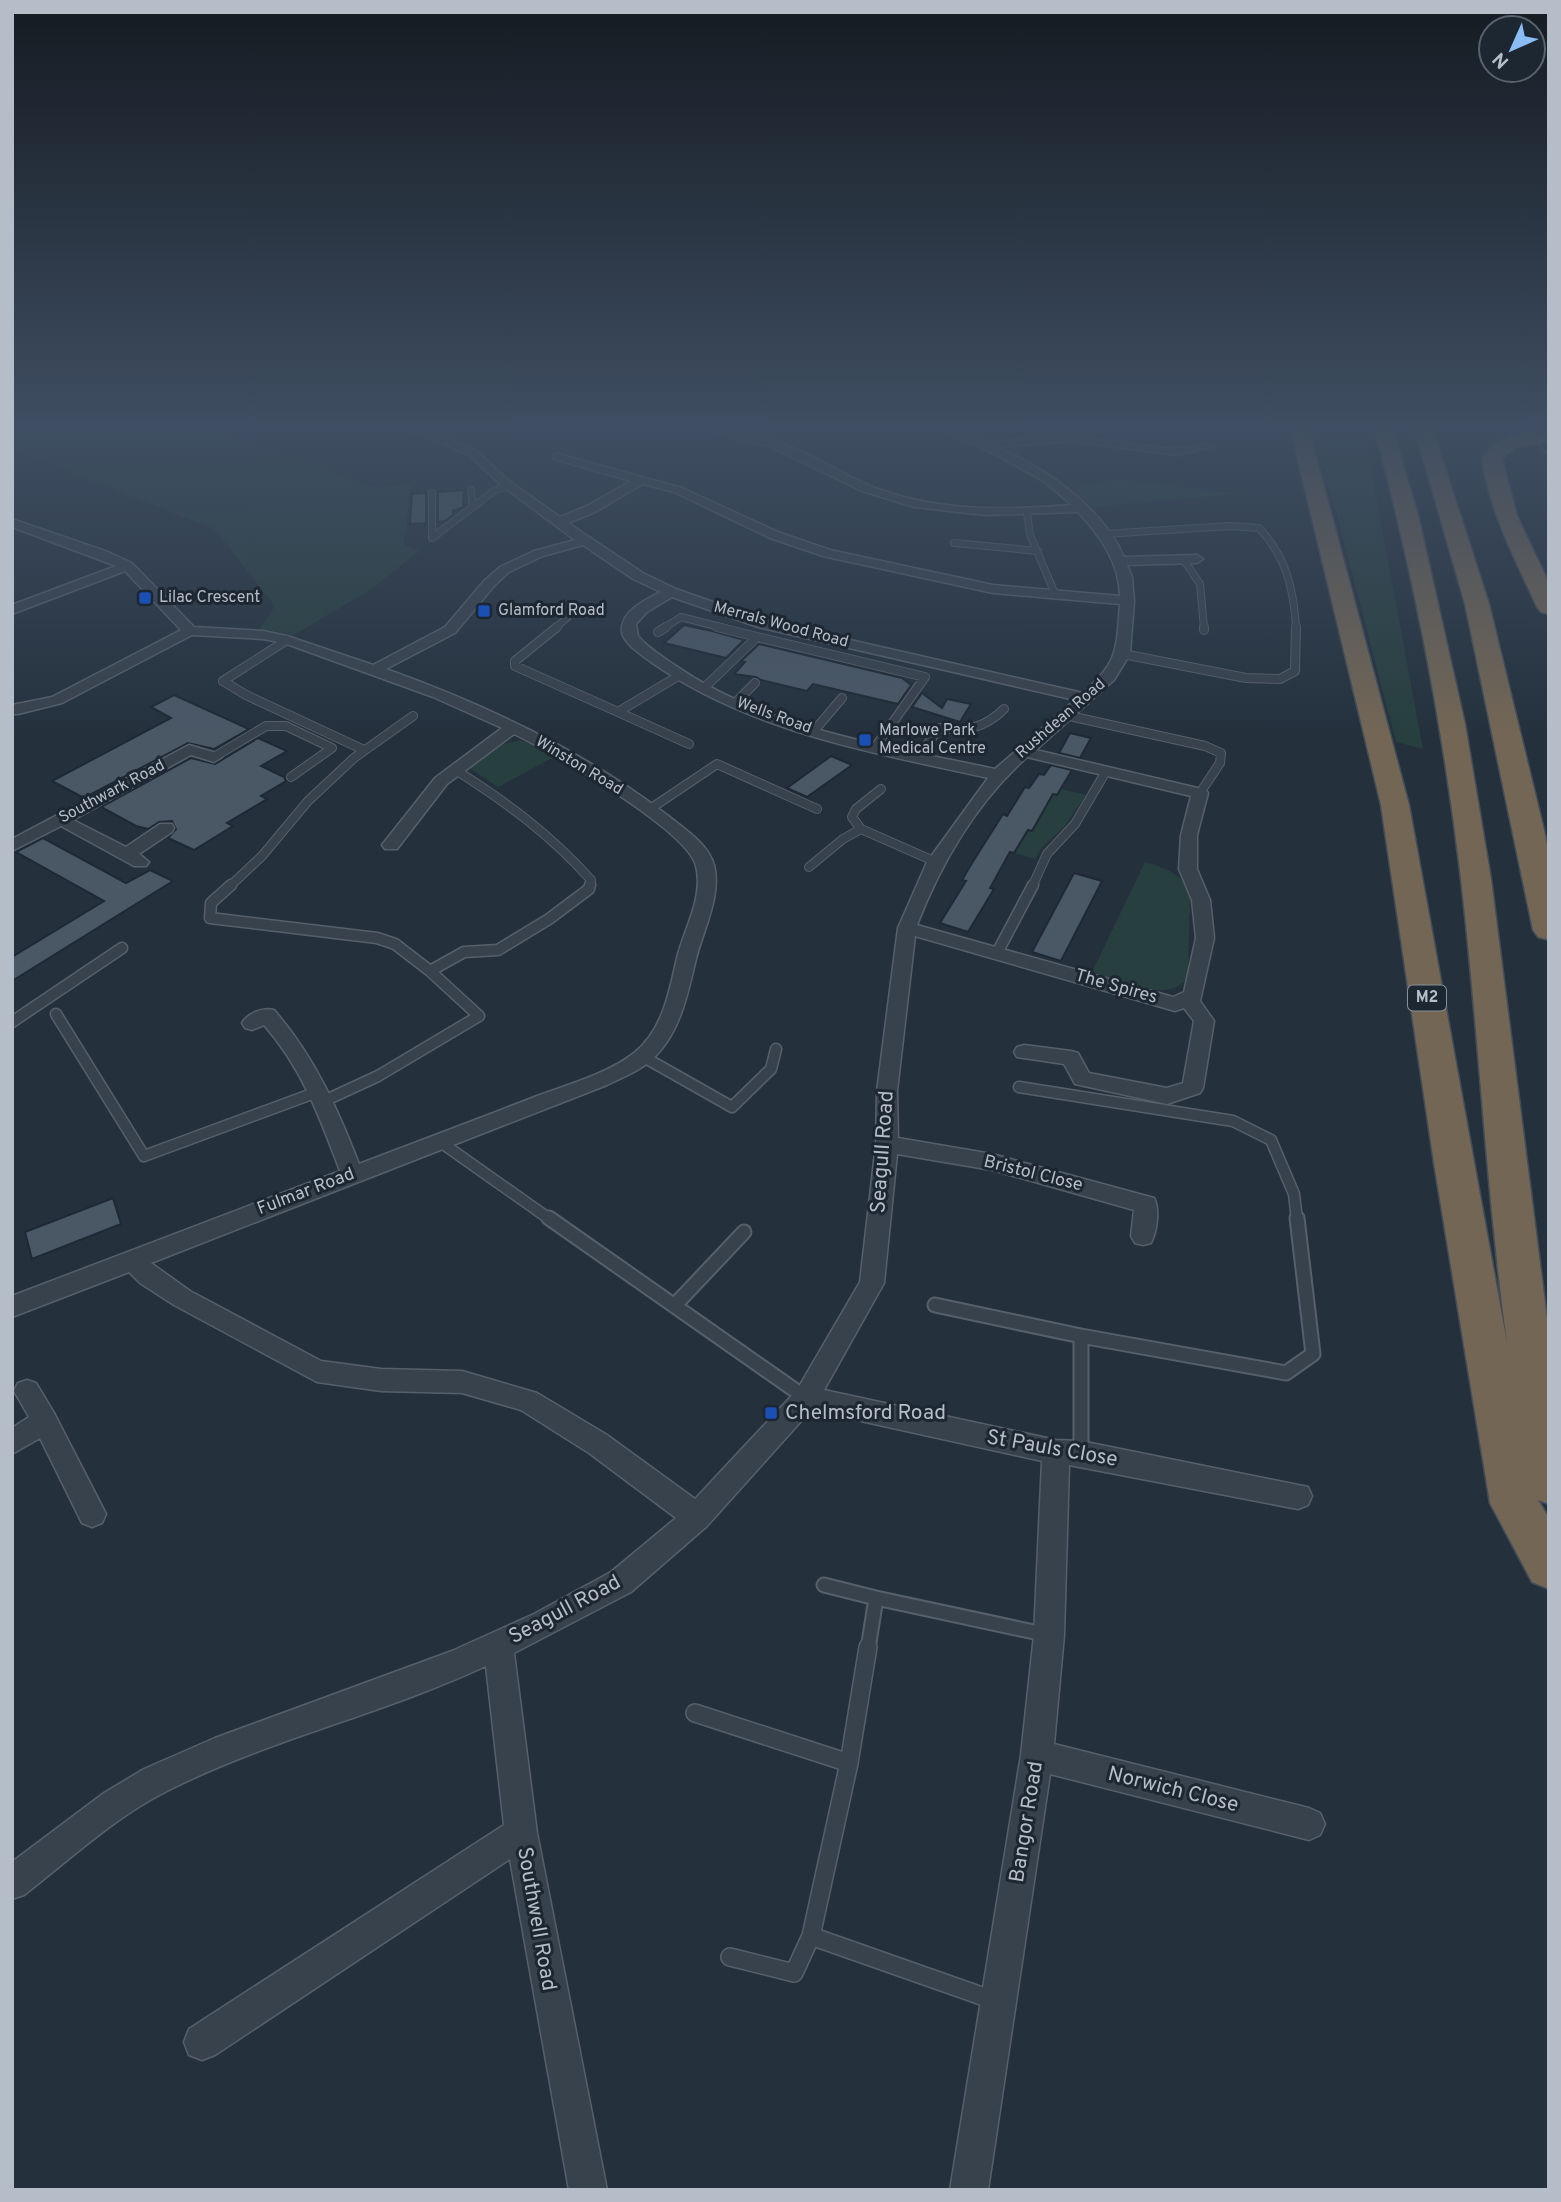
<svg xmlns="http://www.w3.org/2000/svg" width="1561" height="2202" font-family="Overpass,sans-serif">
<style>
.green{fill:#273f3f}
.building{fill:#4a5866;stroke:#1f2934;stroke-width:2}
.lines{fill:none;stroke-linecap:round;stroke-linejoin:round}
.service-far4-casing{stroke:#56606b;stroke-width:8}
.service-far3-casing{stroke:#56606b;stroke-width:10}
.service-far2-casing{stroke:#56606b;stroke-width:13}
.service-far1-casing{stroke:#56606b;stroke-width:17}
.service-casing{stroke:#56606b;stroke-width:20}
.minor-casing{stroke:#56606b;stroke-width:3}
.trunk-casing{stroke:#434d58;stroke-width:4}
.motorway-casing{stroke:#434d58;stroke-width:3}
.service-far4{stroke:#38424d;stroke-width:6}
.service-far3{stroke:#38424d;stroke-width:8}
.service-far2{stroke:#38424d;stroke-width:10}
.service-far1{stroke:#38424d;stroke-width:13}
.service{stroke:#38424d;stroke-width:17}
.minor{fill:#38424d;fill-rule:evenodd}
.trunk{fill:#646461;fill-rule:evenodd}
.motorway{fill:#736655;fill-rule:evenodd}
.rail-casing{stroke:#5a6774;stroke-width:4.5}
.rail{stroke:#1d2732;stroke-width:2.5;stroke-dasharray:9;stroke-linecap:butt}
.transit-dot{fill:#1a4fb4;stroke:#1d2732;stroke-width:2.5}
.labels{text-anchor:middle;dominant-baseline:central;stroke-width:6;stroke-linejoin:round;paint-order:stroke}
.far-poi-label{font-size:16px;fill:#b4bdc8;stroke:#1d2732;text-anchor:start}
.far-street-label{font-size:16px;fill:#b4bdc8;stroke:#1d2732}
.shield{fill:#1d2732;stroke:#87909b;stroke-width:2}
.shield-label{font-size:16px;font-weight:bold;fill:#b4bdc8}
.street-label{font-size:18px;fill:#b4bdc8;stroke:#1d2732}
.near-street-label{font-size:21px;fill:#b4bdc8;stroke:#1d2732}
.near-poi-label{font-size:21px;fill:#b4bdc8;stroke:#1d2732;text-anchor:start}
</style>
<rect width="100%" height="100%" fill="#24313d"/>
<path class="green" d="M12,427h192l168,60 39,-2 -7,60 16,5 -48,39 -78,46 -34,-6 15,-23 -61,-77 -202,-80z
M1332,437l34,6 57,306 -27,-7 -60,-231 -23,-72z
M1119,479l119,15 -146,13 -21,-19z
M521,740l12,4 19,14 -54,29 -29,-19 31,-23z
M1061,789l25,6 -22,32 -22,20 -7,12 -21,-6 39,-59 4,1z
M1145,862c20,6 40,12 45,35l-2,77 -4,8c-23,20 -67,-3 -92,-10z"/>
<path class="building" d="M464,490l-1,17 -10,4v4l-8,6 -7,1v-30z
M426,493v30l-16,1 2,-30z
M684,625l28,6 32,9 -18,18 -62,-15z
M759,644l143,34 9,7 -13,19 -85,-20 -6,7 -46,-11 -5,-3 -22,-3 11,-12 -4,-1z
M922,693l20,15 5,-9 24,5 -11,18 -48,-15z
M174,695l75,34 -35,20 -26,-6 -104,55 -32,-17 119,-63 -20,-11z
M1070,733l21,5 -11,20 -21,-5z
M258,738l29,13 -26,15 23,11 2,4 -25,15 6,3 -40,24 6,3 -39,24 -26,-12 8,-9 -4,-8 -13,1 -11,7 -12,-3 -35,-19 90,-49 24,6z
M831,756l21,9 -45,32 -20,-9z
M1051,765l21,5 -15,25 -4,-1 -21,37 -4,-1 -14,23 -4,-1 -20,36 4,1 -26,43 -28,-9 26,-42 -4,-1 10,-17 31,-49 4,2 18,-29 4,1 10,-14 5,1z
M43,838l83,45 24,-13 23,11 -161,100v-24l92,-56 -88,-49z
M1074,873l28,8 -41,80 -29,-9z
M113,1198l8,26 -89,35 -7,-27z"/>
<g class="lines">
<defs>
<path id="service-far4" d="M471,490l2,17
M432,493v45l63,-48 14,-4
M1027,513l3,22 26,61
M1104,534l126,-8 29,2c27,28 35,62 37,100
M954,543l84,8
M1184,560l16,24 4,44
M555,628l12,-10
M664,628l17,-11 43,11"/>
<path id="service-far3" d="M557,627l-42,34v5l103,46
M717,627l40,10
M1204,630v-3
M658,632l8,-5
M287,640l-64,41 23,14 118,55
M1123,654l123,24 34,1 15,-8 1,-44
M680,675l-62,37 71,32
M704,688l53,-51 168,40 -49,69
M735,703l20,-20
M1065,715l140,31 16,7 -1,10 -20,30
M814,731l28,-33
M919,756l20,-28c26,4 46,0 65,-19
M214,757l52,-31h20l46,22 -41,29
M454,769c51,32 97,66 137,111l-1,7
M881,789l-25,20 -4,8 9,12 75,33
M650,809l67,-45 100,45
M809,867l34,-28 18,-10
M229,887l33,-31 46,-55 46,-43 59,-42
M1032,887l15,-33 28,-30 30,-51"/>
<path id="service-far2" d="M231,885l-20,18 -1,15 167,20 18,6 35,27
M997,953l36,-68
M56,1014l88,142 176,-65
M12,1022l110,-74
M642,1056l90,51 39,-38 5,-20
M1019,1087l214,34 38,19 23,54 3,26
M324,1101l54,-25 101,-60 -49,-45 34,-19 34,-2 51,-31 40,-30 1,-4
M439,1141l112,79"/>
<path id="service-far1" d="M549,1218l257,180
M675,1305l69,-73
M935,1305l146,31 205,37 27,-19 -16,-136
M1081,1336v117
M824,1585l52,13
M868,1649l8,-51 172,37"/>
<path id="service" d="M868,1647l-19,116 -38,173 182,64
M695,1713l154,50
M730,1957l64,16 17,-37"/>
<path id="minor" d="M404,427h15l58,24 32,30 51,36 27,-11 44,-25 -77,-22v-4l4,-1 124,34 96,44 52,18 163,35 127,11c-1,-34 -19,-59 -42,-84l-93,3 -71,-8 -52,-16 -91,-44 -76,-20c41,0 82,12 118,30 23,11 44,25 68,33 61,22 128,20 191,15l-27,-23 -48,-27 -61,-28h14l36,16 72,-8 104,13 31,-1 17,-4 5,3 -38,9 -107,-14 -73,6c50,22 104,59 127,110l73,-2 6,4 -6,4 -70,2 5,12 2,24 -4,53 -16,26 -78,70 170,40 2,3 -11,42v34l13,31 4,38 -14,63 14,20 -11,67 -3,5 -33,11 -92,-20 -11,-20 -47,-7 -3,-5 3,-5 7,-2 47,6 7,2 11,20 78,15 16,-5 11,-62 -10,-13 -9,3 -260,-75 -18,155 1,47 94,16 162,44c6,11 3,33 -3,45l-8,2 -8,-2 -4,-7 3,-26 -142,-40 -95,-16 -13,129 -60,107 232,50 25,1 227,46 4,9 -4,9 -10,4 -229,-44 -5,170 -10,109 255,64 11,5 5,11 -5,11 -11,5 -259,-66 -62,416h-38l71,-435 13,-120 8,-174 -231,-51 -104,116 -76,66 -117,61 23,180 70,357h-38l-59,-331 -295,196 -13,5 -13,-5 -5,-13 5,-13 315,-204 -18,-159c-103,48 -219,74 -319,125 -52,26 -97,68 -143,104l-12,4v-37l92,-69 40,-24 71,-31 237,-87 82,-37 77,-42 65,-54 -87,-65 -68,-43 -59,-17 -81,-2 -64,-9 -143,-77 -34,-22 -11,-11 -117,45v-21l328,-125c-20,-53 -38,-103 -76,-146l-12,5 -7,-2 -3,-5c6,-10 21,-16 32,-13 40,46 63,97 85,154 60,-23 119,-45 178,-68 32,-12 70,-22 97,-43 29,-23 35,-61 43,-95 7,-29 27,-61 19,-92 -8,-36 -146,-115 -182,-132l-67,50 -50,65h-12l-3,-4 53,-67 67,-50 -69,-31 -149,-54 -21,-4 -71,-4 -130,68 -44,11h-6v-9l40,-8 129,-67 -56,-59 -113,43v-9l104,-39 -104,-39v-8l96,33 24,11 62,64 69,4 24,5 86,29 72,-38 39,-46 16,-14 34,-16 41,-11 -74,-55 -32,-30zM643,484l31,8 96,46 53,18 170,37 127,11c-4,47 -1,57 -37,89l-316,-72 -91,-32 -33,-16 -75,-50 27,-11zM583,545l50,34 28,13c-14,7 -36,17 -39,34 -3,16 19,28 29,36 100,70 220,90 337,116l-61,84 -29,66 -21,163 -1,53 -16,138 -63,108 -102,109 -88,-64 -70,-42 -75,-22 -81,-2 -60,-8 -131,-70 -39,-28 456,-178c14,-7 30,-13 42,-23 29,-24 38,-64 46,-99 7,-31 27,-66 19,-98 -6,-22 -31,-37 -47,-50 -85,-65 -181,-110 -281,-146l69,-36 39,-47 15,-14 34,-16zM672,597l86,30 317,73 -80,69c-108,-23 -226,-39 -319,-103 -13,-9 -28,-18 -38,-30l-2,-12 11,-12zM1027,757l164,39 -10,39 -2,34 13,31 4,38 -12,54 -11,5 -256,-72c24,-62 60,-123 110,-168z
M189,745l31,9 2,3 -8,5 -23,-7 -118,65 53,27 34,-23h12l2,4 -2,4 -33,22 10,8 -3,4h-12l-73,-40 -49,25v-12z
M27,1380l9,3 18,30 52,101 -4,9 -10,4 -10,-4 -42,-85 -28,16v-26l17,-11 -15,-26 4,-8z"/>
<path id="trunk" d="M1507,427l42,2v10l-40,-8z"/>
<path id="motorway" d="M1290,427h18l101,378 98,538c-21,-154 -28,-309 -46,-464 -18,-152 -47,-304 -87,-452h18l26,88 47,209 26,155 58,455v170l-11,-4 11,18v71l-17,-7 -42,-79 -56,-340 -53,-358z
M1414,427h18l57,177 55,226 5,24v86l-11,-3 -5,-7 -68,-326z
M1549,430v12l-34,5 -13,12 15,57 32,67v31l-8,-2 -4,-5c-22,-48 -47,-95 -55,-148 15,-25 40,-26 67,-29z"/>
</defs>
<use href="#service-far4" class="service-far4-casing"/>
<use href="#service-far3" class="service-far3-casing"/>
<use href="#service-far2" class="service-far2-casing"/>
<use href="#service-far1" class="service-far1-casing"/>
<use href="#service" class="service-casing"/>
<use href="#minor" class="minor-casing"/>
<use href="#trunk" class="trunk-casing"/>
<use href="#motorway" class="motorway-casing"/>
<use href="#service-far4" class="service-far4"/>
<use href="#service-far3" class="service-far3"/>
<use href="#service-far2" class="service-far2"/>
<use href="#service-far1" class="service-far1"/>
<use href="#service" class="service"/>
<use href="#minor" class="minor"/>
<use href="#trunk" class="trunk"/>
<use href="#motorway" class="motorway"/>
<defs>
<path id="rail" d="M1534,427l15,29"/>
</defs>
<use href="#rail" class="rail-casing"/>
<use href="#rail" class="rail"/>
</g>
<linearGradient id="sky" x2="0" y2="1"><stop stop-color="#141b22"/><stop offset="0.58" stop-color="#3f4e62"/><stop offset="1" stop-color="#3f4e62" stop-opacity="0"/></linearGradient>
<rect width="1561" height="735" fill="url(#sky)"/>
<g class="transit-dot">
<rect x="138" y="591" width="14" height="14" rx="3.5"/>
<rect x="477" y="604" width="14" height="14" rx="3.5"/>
<rect x="858" y="733" width="14" height="14" rx="3.5"/>
<rect x="764" y="1406" width="14" height="14" rx="3.5"/>
</g>
<g class="labels">
<g class="far-poi-label">
<text x="159" y="598">Lilac Crescent</text>
<text x="498" y="611">Glamford Road</text>
<text x="879" y="731">Marlowe Park<tspan x="879" dy="18">Medical Centre</tspan></text>
</g>
<g class="far-street-label">
<text transform="translate(781 625) rotate(15)">Merrals Wood Road</text>
<text transform="translate(774 716) rotate(20)">Wells Road</text>
<text transform="translate(1061 719) rotate(-41)">Rushdean Road</text>
<text transform="translate(579 766) rotate(31)">Winston Road</text>
<text transform="translate(112 792) rotate(-28)">Southwark Road</text>
</g>
<rect class="shield" x="1408" y="985.5" width="38" height="25" rx="5"/>
<g class="shield-label">
<text x="1427" y="998">M2</text>
</g>
<g class="street-label">
<text transform="translate(1116 987) rotate(16)">The Spires</text>
<text transform="translate(1033 1174) rotate(14)">Bristol Close</text>
<text transform="translate(306 1192) rotate(-21)">Fulmar Road</text>
</g>
<g class="near-street-label">
<text transform="translate(883 1152) rotate(-86)">Seagull Road</text>
<text transform="translate(1052 1449) rotate(10)">St Pauls Close</text>
<text transform="translate(565 1610) rotate(-28)">Seagull Road</text>
<text transform="translate(1173 1790) rotate(14)">Norwich Close</text>
<text transform="translate(1027 1822) rotate(-81)">Bangor Road</text>
<text transform="translate(536 1919) rotate(80)">Southwell Road</text>
</g>
<g class="near-poi-label">
<text x="785" y="1413">Chelmsford Road</text>
</g>
</g>
<rect width="1561" height="2202" fill="none" stroke="#b4bdc8" stroke-width="28"/>
<g transform="translate(1512 49) rotate(225)"><circle r="33" fill="#1d2732" stroke="#59636e" stroke-width="2"/>
<path d="M0-5L12 26L0 18L-12 26Z" fill="#8cbcf6"/>
<text y="-10" font-size="19" font-weight="bold" text-anchor="middle" fill="#b4bdc8">N</text>
</g>
</svg>
